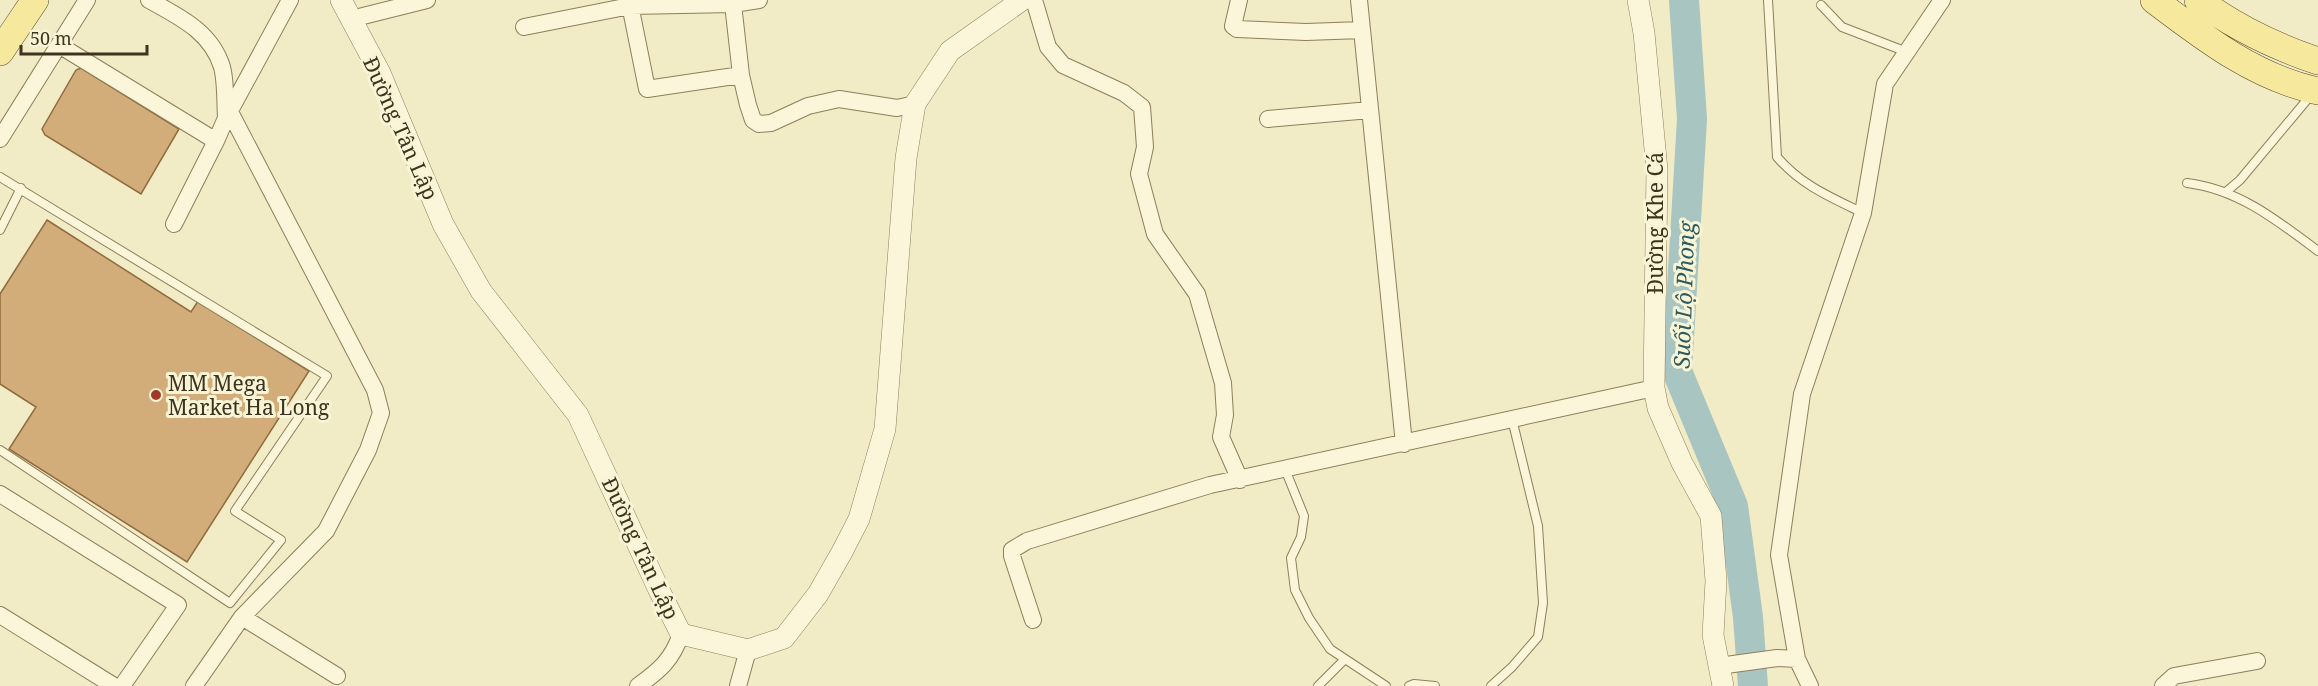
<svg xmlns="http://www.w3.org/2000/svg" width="2318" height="686" font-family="'Noto Serif',serif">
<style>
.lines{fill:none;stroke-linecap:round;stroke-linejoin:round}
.river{stroke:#a8c5c1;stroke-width:30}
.building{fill:#d2ac79;stroke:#906b3e;stroke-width:1.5}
.service-casing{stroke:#8f7e5a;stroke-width:10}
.minor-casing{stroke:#8f7e5a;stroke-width:18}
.tertiary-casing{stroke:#8f7e5a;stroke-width:22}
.primary-casing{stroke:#5c4b2e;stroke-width:28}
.service{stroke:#fbf6da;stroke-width:8}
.minor{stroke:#fbf6da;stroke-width:16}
.tertiary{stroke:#fbf6da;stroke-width:21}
.primary{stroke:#f6e89c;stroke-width:27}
.poi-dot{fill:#a23825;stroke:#f8f4d6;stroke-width:2}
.labels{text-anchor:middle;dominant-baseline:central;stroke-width:6;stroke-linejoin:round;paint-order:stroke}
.street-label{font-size:21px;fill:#3e331f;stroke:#f8f4d6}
.poi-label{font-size:21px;fill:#3e331f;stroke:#f8f4d6;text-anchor:start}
.water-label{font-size:22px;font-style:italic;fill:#2d5a5e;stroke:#f8f4d6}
</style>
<rect width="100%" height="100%" fill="#f1ebc6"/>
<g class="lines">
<path class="river" d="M1684,0l8,119 -15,252 56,135 15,111 5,69"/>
</g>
<path class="building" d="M81,68l98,61 -38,65 -96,-59 -3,-6 34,-59z
M47,220l144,92 7,-11 111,70 -122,191 -178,-113 27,-42 -36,-23v-90z"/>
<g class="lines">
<defs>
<path id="service" d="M1768,0l9,157c24,28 53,40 86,56
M1821,5l21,22 65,25
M0,177l327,199 -92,135 46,29 -51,63 -230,-153
M2187,183c51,6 91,38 131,68
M2227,191l13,-11 71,-85
M0,230l21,-42
M1285,469l19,47 -3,21 -10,21 4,32 14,28 21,31 56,37
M1318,686l27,-27
M1409,686l5,-2 21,2
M1491,686l21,-19 26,-30 5,-34 -5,-77 -26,-107"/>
<path id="minor" d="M149,0c30,17 62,31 73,67 4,15 3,35 4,51
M629,0l18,89 94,-14
M1034,0l14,47 15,18 61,28 18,14 3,40 -6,27 16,60 42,60 26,89 2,32 -4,22 19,43
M1239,0l-6,26 4,3 69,3 56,-2
M1359,0l45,444
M733,4l8,71 7,30 5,15 6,4 12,-1 37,-17 31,-7 58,9 18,-4
M351,19l76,-19
M524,27l106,-21 103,-2 26,-4
M59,45l157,96
M1268,119l102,-9
M0,139l87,-139
M174,224l42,-83 10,-23 64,-118
M0,494l178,111 -56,81
M0,615l114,71
M242,617l95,59
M1033,620l-21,-64v-6l15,-9 183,-56 444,-97
M1719,666l58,-8 20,1
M194,686l48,-69 84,-86 42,-81 13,-37 -6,-23 -145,-278
M638,686c22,-16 34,-26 43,-52
M738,686l10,-36
M1810,686l-13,-27 -18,-104 23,-161 61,-181 22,-129 57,-84
M2163,686l11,-10 83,-15"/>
<path id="tertiary" d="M341,0l39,73 63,151 38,67 97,124 80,173 23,46 67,16 36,-12 34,-44 24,-42 17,-33 26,-90 21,-271 9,-54 35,-53 72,-51
M1638,0l6,33 13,137 -3,218 4,20 24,55 29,53 5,65 -3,54 10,51"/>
<path id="primary" d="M2154,0c50,38 102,78 164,91
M2198,0c38,28 75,46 120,61
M0,52l35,-52"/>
</defs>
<use href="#service" class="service-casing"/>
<use href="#minor" class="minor-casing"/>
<use href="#tertiary" class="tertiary-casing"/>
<use href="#primary" class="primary-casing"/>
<use href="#service" class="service"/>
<use href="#minor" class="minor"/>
<use href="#tertiary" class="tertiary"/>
<use href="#primary" class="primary"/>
</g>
<circle class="poi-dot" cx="156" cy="395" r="6"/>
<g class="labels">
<g class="street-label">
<text transform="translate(401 128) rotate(66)">Đường Tân Lập</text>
<text transform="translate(1655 223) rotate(-90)">Đường Khe Cá</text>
<text transform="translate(641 548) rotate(65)">Đường Tân Lập</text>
</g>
<g class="poi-label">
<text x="168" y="383">MM Mega<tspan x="168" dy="24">Market Ha Long</tspan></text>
</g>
<g class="water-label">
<text transform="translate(1683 295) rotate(-88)">Suối Lộ Phong</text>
</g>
</g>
<path d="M21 45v9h126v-9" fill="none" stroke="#3e331f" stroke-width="3"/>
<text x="30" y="45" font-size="18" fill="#3e331f" stroke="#f8f4d6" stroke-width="4.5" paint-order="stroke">50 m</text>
</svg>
